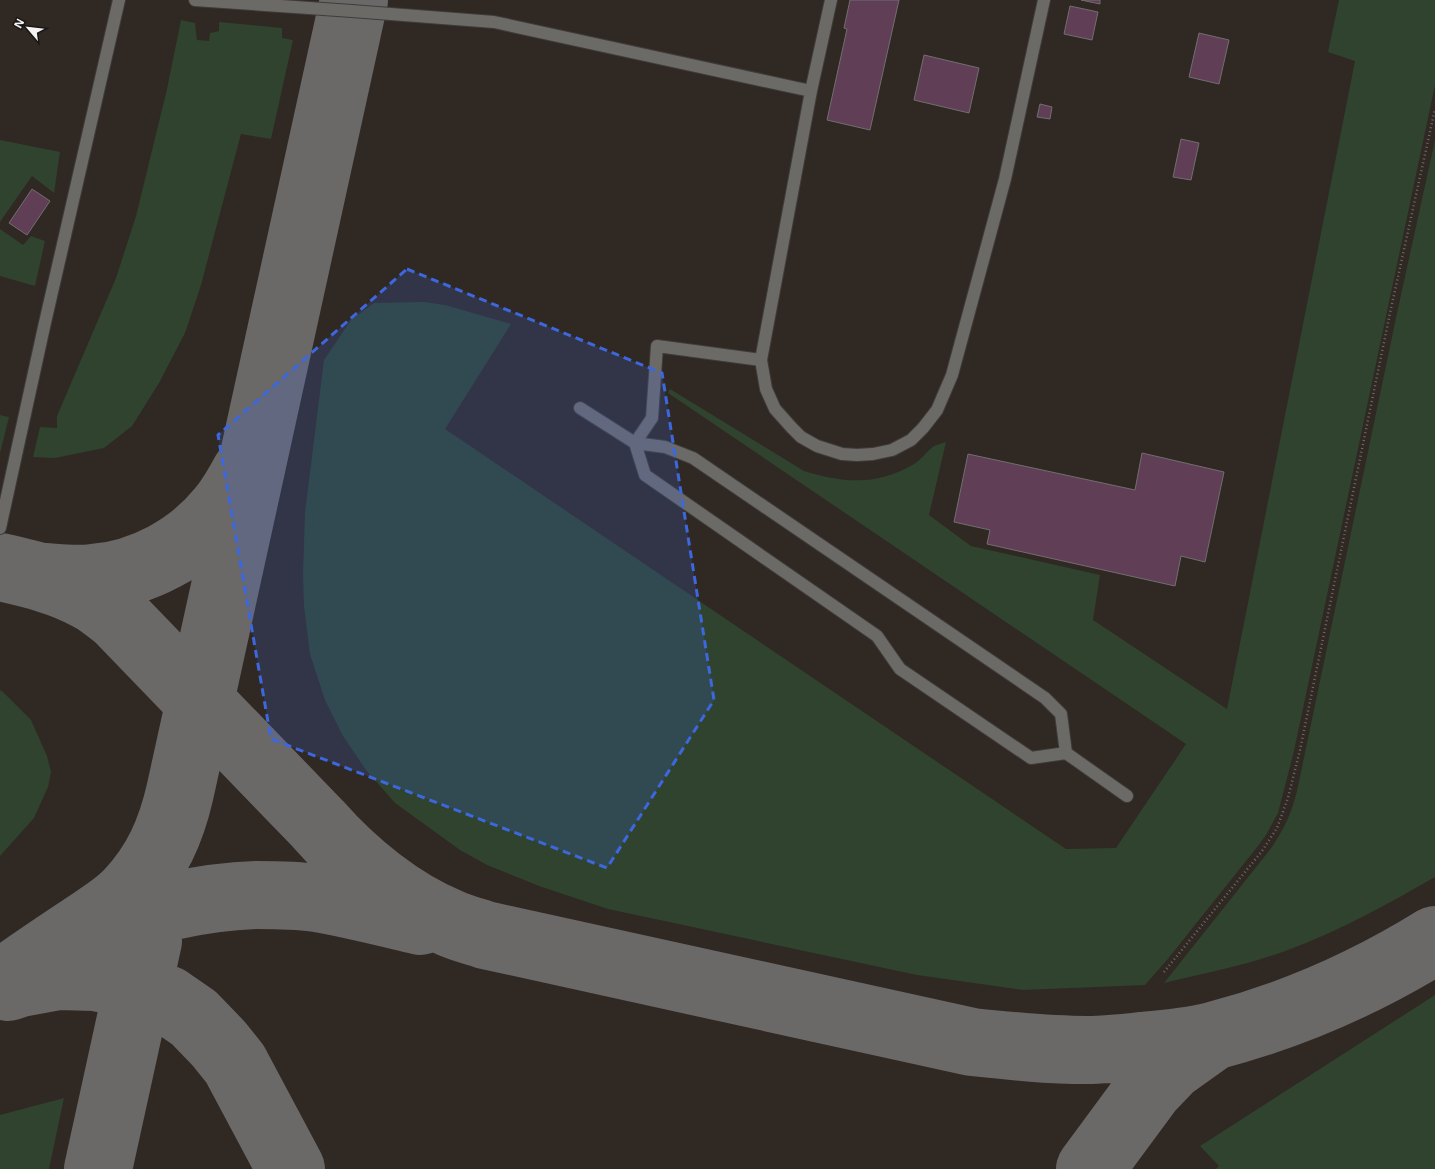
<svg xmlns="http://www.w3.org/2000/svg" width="1435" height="1169" font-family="'Noto Sans',sans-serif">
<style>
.built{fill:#302823}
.green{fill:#2f432f}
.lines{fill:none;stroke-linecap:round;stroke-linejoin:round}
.taxiway{stroke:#6b6868;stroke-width:68}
.building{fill:#603f56;stroke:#716e70}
.lane-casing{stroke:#3f3d3c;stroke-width:14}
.path{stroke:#6e6b6a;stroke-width:2.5;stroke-dasharray:1 3;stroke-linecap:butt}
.lane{stroke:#6c6a67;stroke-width:12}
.marked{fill:#3d67dc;fill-opacity:0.2;stroke:#3d67dc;stroke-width:3;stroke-dasharray:8 5;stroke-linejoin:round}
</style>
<rect width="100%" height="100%" fill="#23201f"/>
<path class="built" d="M0,0h1435v1169h-1435z"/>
<path class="green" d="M1339,0h96v85l-141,666 -16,62 -12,22 -8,11 -91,114 -22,25 -122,5 -106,-15 -309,-66 -69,-23 -52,-21 -27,-15 -65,-47 -29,-33 -23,-34 -18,-36 -15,-46 -6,-48 -1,-32 2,-61 19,-153 27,-40 23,-17 50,-1 21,3 66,19 -66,105 621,420 50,-1 70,-104 -518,-351 2,-4 134,82c39,12 73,15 110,-7 8,-5 13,-13 20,-18 4,-2 9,-3 12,-4l-17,73 42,31 129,29 -7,45 134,89 128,-648 -27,-9z
M181,20l14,3 2,17 12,1 1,-8 9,-2v-9l63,6v10l11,2 -22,99 -30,-5 -40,151 -16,48 -26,50 -27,43 -28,22 -49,10 -22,-1 7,-30 17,1v-12l59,-138 20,-62 31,-127z
M0,140l60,12 -6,41 -22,-17 -32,46z
M1435,140v737c-47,27 -96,54 -147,73 -40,15 -82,23 -124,33l108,-136c13,-20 19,-33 25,-56l100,-478z
M0,229l23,16 8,-9 14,5 -10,45 -35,-10z
M0,415l9,2 -9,36z
M0,690l3,2 28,28 16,36 4,16 -3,15 -14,31 -34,38z
M1435,995v174h-219l3,-3 -19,-20z
M64,1098l-15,71h-49v-54z"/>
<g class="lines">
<path class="taxiway" d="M0,567c31,7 62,14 90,30 10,5 19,13 28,20l200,207c35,40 83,79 132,99 11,5 23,8 35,12l487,107c38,4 76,8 115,8 18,0 36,-2 54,-4 24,-2 49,-4 72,-10 81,-21 151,-52 222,-96
M44,577c16,1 32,3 49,1 49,-4 98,-30 129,-69 9,-11 17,-25 24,-38
M93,931c53,-21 106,-34 163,-36 20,0 40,0 60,3 35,6 70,15 104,23
M0,984c26,-18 52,-36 78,-53 17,-12 37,-23 51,-38 28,-30 42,-62 51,-101l174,-792
M8,987l12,-4 38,-7 37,1 32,6 41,17 26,18 25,26 16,20 56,105
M98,1169l50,-228
M1090,1169l59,-80 22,-23 42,-30"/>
</g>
<path class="building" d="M850,0h49l-29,130 -43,-10 20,-91 -3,-1z
M1081,0h19v4z
M1070,6l28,6 -6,28 -28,-6z
M1199,33l30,7 -10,44 -30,-7z
M924,55l55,13 -10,45 -55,-13z
M1040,104l12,3 -2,12 -13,-2z
M1181,139l18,4 -8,37 -18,-3z
M32,189l18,12 -23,34 -18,-12z
M1142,453l82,19 -19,90 -24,-6 -6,30 -188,-42 3,-14 -36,-8 14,-68 167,36z"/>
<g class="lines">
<defs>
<path id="lane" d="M195,0l157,11 142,11 317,69
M831,0l-20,91 -50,269 5,29 9,20 17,19 9,9 16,9 25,8 15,1 16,-1 19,-4 19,-10 12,-12 14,-18 15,-35 53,-196 39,-179
M580,408l55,35 30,4 28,11 352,240 16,16 5,39 -35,5 -131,-89 -23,-33 -232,-161 -10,-32
M635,443l17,-25 5,-72 104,14
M0,528l44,-201 75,-327
M1066,753l61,43"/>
</defs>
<use href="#lane" class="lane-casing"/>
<path class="path" d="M1164,972l98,-121 15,-23 11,-30 12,-48 90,-437 45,-204"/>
<use href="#lane" class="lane"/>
</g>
<path class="marked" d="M407,269l255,104 52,327 -107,168 -336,-129 -53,-304z"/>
<g transform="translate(28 28) rotate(298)" stroke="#191715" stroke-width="3" paint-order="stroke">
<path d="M0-3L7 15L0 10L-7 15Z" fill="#f5f3f2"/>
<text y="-6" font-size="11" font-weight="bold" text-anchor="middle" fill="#f5f3f2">N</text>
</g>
</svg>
